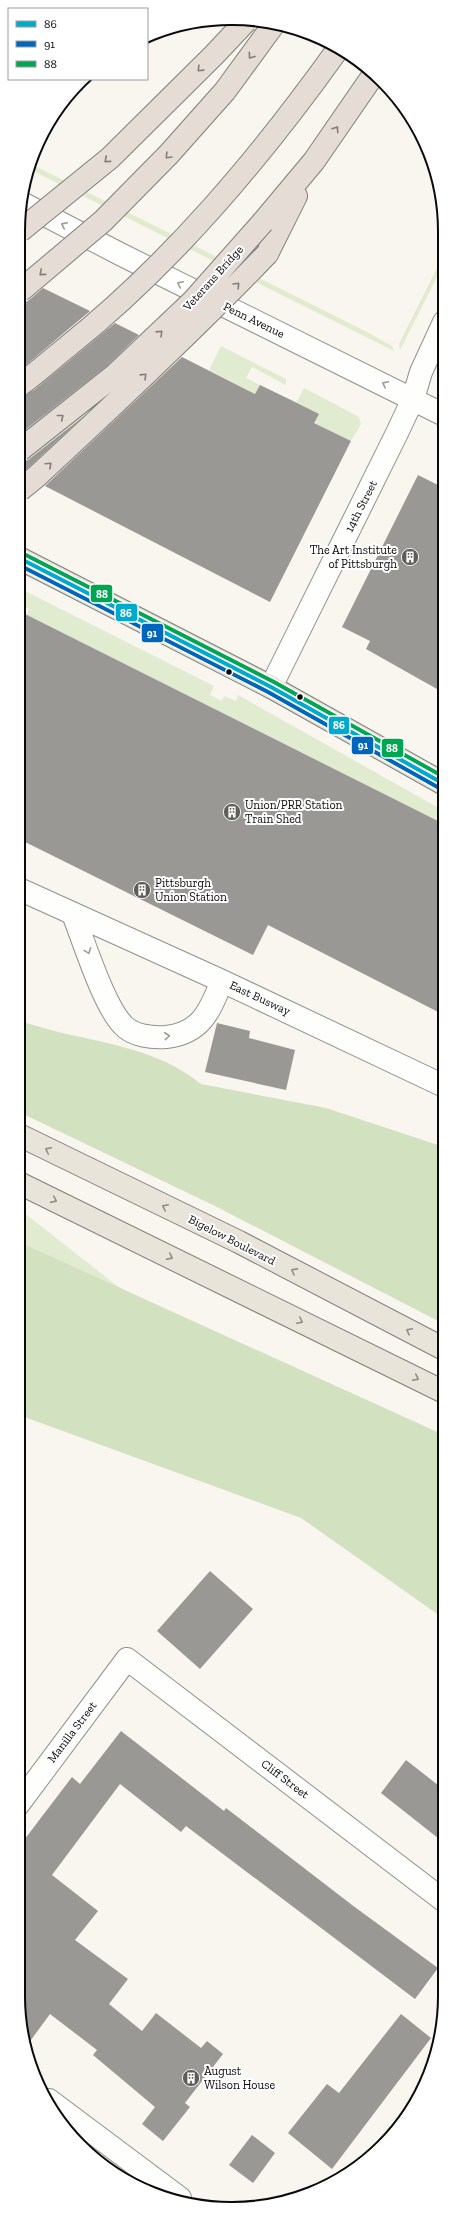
<svg xmlns="http://www.w3.org/2000/svg" width="463" height="2227" font-family="'Zilla Slab',serif">
<style>
.green{fill:#e1ebd0}
.forest{fill:#d2e1bf}
.building{fill:#9a9894}
.lines{fill:none;stroke-linecap:round;stroke-linejoin:round}
.minor-casing{stroke:#91908d;stroke-width:24}
.major-casing{stroke:#7e7e7a;stroke-width:24}
.highway-casing{stroke:#7e7e7a;stroke-width:24}
.minor{stroke:#fefefc;stroke-width:22}
.major{stroke:#e8e4d9;stroke-width:22}
.highway{stroke:#e5ddd5;stroke-width:22}
.highway-bridge-casing{stroke:#7e7e7a;stroke-width:24;stroke-linecap:butt}
.highway-bridge{stroke:#e5ddd5;stroke-width:22}
.bus-1-casing{stroke:#fff;stroke-width:7}
.bus-2-casing{stroke:#fff;stroke-width:7}
.bus-3-casing{stroke:#fff;stroke-width:7}
.bus-1{stroke:#00a9ce;stroke-width:4}
.bus-2{stroke:#0065bd;stroke-width:4}
.bus-3{stroke:#00a651;stroke-width:4}
.oneway{stroke:#827e7a}
.oneway2{stroke:#9c9c9b}
.oneway3{stroke:#8f8d86}
.bus-dot{fill:#0a0a0a;stroke:#fff;stroke-width:1.5}
.labels{text-anchor:middle;dominant-baseline:central;stroke-width:4;stroke-linejoin:round;paint-order:stroke}
.street-label{font-size:12px;fill:#0a0a0a;stroke:#fff}
.poi-label{font-size:12px;fill:#0a0a0a;stroke:#fff;text-anchor:start}
.rim{fill:none;stroke:#0a0a0a;stroke-width:2}
.line-badge{stroke:#fff;stroke-width:1.5}
.badge-label{font-size:11px;text-anchor:middle;font-weight:bold;fill:#fff}
</style>
<rect width="100%" height="100%" fill="#f8f6ee"/>
<path class="green" d="M33,165l334,167 25,14 2,5 -363,-181z
M444,254v9l-44,87 -1,-6z
M221,346l65,33v6l-34,-18 -6,11 14,7 -4,9 -47,-24z
M304,388l55,29 2,7 -10,17 -37,-18 -18,-20z
M19,588l195,98 -4,9 12,6 2,-5 12,5 2,-6 206,116v13l-418,-209 3,-6 -10,-5z
M19,1209l129,101 -129,-29z"/>
<path class="forest" d="M19,1021c19,5 37,11 57,15 45,10 88,18 125,48l125,24 118,39v177l-229,-118 -196,-94z
M19,1242l425,193 -1,183 -142,-100 -282,-103z"/>
<path class="building" d="M43,288l47,23 -70,59v-67l8,-2z
M115,323l24,12 -31,30 -88,69v-37l14,-7z
M182,357l73,37 5,-9 31,15 28,14 -5,9 37,18 -81,161 -225,-116z
M85,415l-57,53 -8,6v-12l8,-2z
M418,475l26,13v205l-78,-44 4,-8 -28,-14z
M19,611l425,213v191l-176,-90 -15,30 -234,-116z
M217,1023l33,8 -1,7 46,12 -9,40 -81,-18z
M210,1571l43,38 -53,60 -43,-38z
M121,1731l103,80 2,-3 126,97 86,63 -23,31 -229,-173 -5,6 -61,-48 -68,91 46,36 -23,29 53,39 -19,25 33,27 14,-18 45,35 6,-7 16,13 -38,49 5,4 -27,34 -21,-17 13,-17 -62,-52 4,-5 -47,-36 -22,30 -10,-48v-148l54,-71 8,7z
M406,1760l37,29v53l-62,-49z
M401,2014l30,24 -99,131 -44,-36 39,-49 12,9z
M252,2135l23,18 -22,30 -24,-18z"/>
<g class="lines">
<defs>
<path id="minor" d="M20,202l100,52 324,161
M271,687l126,-254 16,-34 8,-27 23,-50
M19,889l203,92 222,105
M73,914c11,28 31,92 50,111 10,11 29,13 43,12 36,-4 44,-27 56,-56
M18,1805l109,-146 316,241
M49,2100l131,98"/>
<path id="major" d="M19,558l252,129 173,97
M19,1135l220,107 205,107
M19,1183l425,209"/>
<path id="highway" d="M263,222l51,-61 60,-87
M267,254l29,-58"/>
</defs>
<use href="#minor" class="minor-casing"/>
<use href="#major" class="major-casing"/>
<use href="#highway" class="highway-casing"/>
<use href="#minor" class="minor"/>
<use href="#major" class="major"/>
<use href="#highway" class="highway"/>
<defs>
<path id="highway-bridge" d="M20,231l90,-73 104,-103 32,-34
M20,291l83,-70 66,-67 56,-63 49,-67
M20,385c16,-12 32,-26 47,-38 105,-84 193,-189 271,-298
M20,450l96,-76 77,-73 70,-79
M20,490l16,-13c79,-73 157,-146 231,-223"/>
</defs>
<use href="#highway-bridge" class="highway-bridge-casing"/>
<use href="#highway-bridge" class="highway-bridge"/>
<defs>
<path id="bus-1" d="M19,558l252,129 173,97"/>
<path id="bus-2" d="M19,565l249,127 173,97"/>
<path id="bus-3" d="M22,553l252,129 170,95"/>
</defs>
<use href="#bus-1" class="bus-1-casing"/>
<use href="#bus-2" class="bus-2-casing"/>
<use href="#bus-3" class="bus-3-casing"/>
<use href="#bus-1" class="bus-1"/>
<use href="#bus-2" class="bus-2"/>
<use href="#bus-3" class="bus-3"/>
</g>
<defs><path id="oneway-chevron" d="M-2-3.5L2.5 0L-2 3.5" fill="none" stroke-width="1.6" stroke-linecap="round" stroke-linejoin="round"/></defs>
<g class="oneway">
<use href="#oneway-chevron" transform="translate(251 56) rotate(126)"/>
<use href="#oneway-chevron" transform="translate(200 69) rotate(136)"/>
<use href="#oneway-chevron" transform="translate(336 129) rotate(-56)"/>
<use href="#oneway-chevron" transform="translate(168 156) rotate(134)"/>
<use href="#oneway-chevron" transform="translate(107 160) rotate(140)"/>
<use href="#oneway-chevron" transform="translate(42 273) rotate(140)"/>
<use href="#oneway-chevron" transform="translate(237 285) rotate(-46)"/>
<use href="#oneway-chevron" transform="translate(160 333) rotate(-44)"/>
<use href="#oneway-chevron" transform="translate(144 376) rotate(-44)"/>
<use href="#oneway-chevron" transform="translate(61 417) rotate(-38)"/>
<use href="#oneway-chevron" transform="translate(49 465) rotate(-43)"/>
</g>
<g class="oneway2">
<use href="#oneway-chevron" transform="translate(64 225) rotate(-153)"/>
<use href="#oneway-chevron" transform="translate(180 284) rotate(-154)"/>
<use href="#oneway-chevron" transform="translate(385 384) rotate(-153)"/>
<use href="#oneway-chevron" transform="translate(88 951) rotate(69)"/>
<use href="#oneway-chevron" transform="translate(167 1036) rotate(-6)"/>
</g>
<g class="oneway3">
<use href="#oneway-chevron" transform="translate(48 1150) rotate(-154)"/>
<use href="#oneway-chevron" transform="translate(54 1200) rotate(26)"/>
<use href="#oneway-chevron" transform="translate(165 1207) rotate(-154)"/>
<use href="#oneway-chevron" transform="translate(170 1257) rotate(26)"/>
<use href="#oneway-chevron" transform="translate(294 1271) rotate(-152)"/>
<use href="#oneway-chevron" transform="translate(300 1321) rotate(26)"/>
<use href="#oneway-chevron" transform="translate(409 1331) rotate(-153)"/>
<use href="#oneway-chevron" transform="translate(416 1378) rotate(26)"/>
</g>
<defs>
<symbol id="building-disc" viewBox="-11 -11 22 22"><circle r="9.5" fill="#5d5d5a" stroke="#fff"/><path d="M-4-6H4V6H1V3H-1V6H-4ZM-2.5-4.3h1.7v1.8h-1.7ZM.8-4.3h1.7v1.8H.8ZM-2.5-1h1.7V.8h-1.7ZM.8-1h1.7V.8H.8Z" fill="#fff"/></symbol>
</defs>
<g fill-rule="evenodd">
<use href="#building-disc" x="400" y="547" width="20" height="20"/>
<use href="#building-disc" x="222" y="802" width="20" height="20"/>
<use href="#building-disc" x="132" y="880" width="20" height="20"/>
<use href="#building-disc" x="181" y="2068" width="20" height="20"/>
</g>
<g class="bus-dot">
<circle cx="229" cy="672" r="3.5"/>
<circle cx="300" cy="697" r="3.5"/>
</g>
<g class="labels">
<g class="street-label">
<text transform="translate(213 278) rotate(-48)">Veterans Bridge</text>
<text transform="translate(254 320) rotate(26)">Penn Avenue</text>
<text transform="translate(361 506) rotate(-63)">14th Street</text>
<text transform="translate(260 998) rotate(25)">East Busway</text>
<text transform="translate(232 1240) rotate(27)">Bigelow Boulevard</text>
<text transform="translate(72 1732) rotate(-53)">Manilla Street</text>
<text transform="translate(285 1779) rotate(37)">Cliff Street</text>
</g>
<g class="poi-label">
<text x="397" y="550" text-anchor="end">The Art Institute<tspan x="397" dy="14">of Pittsburgh</tspan></text>
<text x="245" y="805">Union/PRR Station<tspan x="245" dy="14">Train Shed</tspan></text>
<text x="155" y="883">Pittsburgh<tspan x="155" dy="14">Union Station</tspan></text>
<text x="204" y="2071">August<tspan x="204" dy="14">Wilson House</tspan></text>
</g>
</g>
<path d="M0 0H463V2227H0ZM231 25H232A206 206 0 0 1 438 231V1996A206 206 0 0 1 232 2202H231A206 206 0 0 1 25 1996V231A206 206 0 0 1 231 25Z" fill="#fff" fill-rule="evenodd"/>
<path class="rim" d="M231 25H232A206 206 0 0 1 438 231V1996A206 206 0 0 1 232 2202H231A206 206 0 0 1 25 1996V231A206 206 0 0 1 231 25Z"/>
<g class="line-badge">
<rect x="90" y="584" width="23" height="19" rx="4" fill="#00a651"/>
<rect x="115" y="603" width="23" height="19" rx="4" fill="#00a9ce"/>
<rect x="141" y="623" width="23" height="20" rx="4" fill="#0065bd"/>
<rect x="328" y="716" width="22" height="19" rx="4" fill="#00a9ce"/>
<rect x="351" y="736" width="23" height="19" rx="4" fill="#0065bd"/>
<rect x="381" y="738" width="23" height="20" rx="4" fill="#00a651"/>
</g>
<g class="badge-label">
<text x="102" y="598">88</text>
<text x="126" y="617">86</text>
<text x="152" y="637">91</text>
<text x="339" y="729">86</text>
<text x="363" y="749">91</text>
<text x="392" y="752">88</text>
</g>
<rect x="8" y="8" width="140" height="72" fill="#ffffff" stroke="#9d9d9d"/>
<rect x="16" y="21" width="20" height="6" fill="#00a9ce" stroke="#9d9d9d"/>
<text x="44" y="28" font-size="12" fill="#0a0a0a">86</text>
<rect x="16" y="41" width="20" height="6" fill="#0065bd" stroke="#9d9d9d"/>
<text x="44" y="48" font-size="12" fill="#0a0a0a">91</text>
<rect x="16" y="61" width="20" height="6" fill="#00a651" stroke="#9d9d9d"/>
<text x="44" y="68" font-size="12" fill="#0a0a0a">88</text>
</svg>
